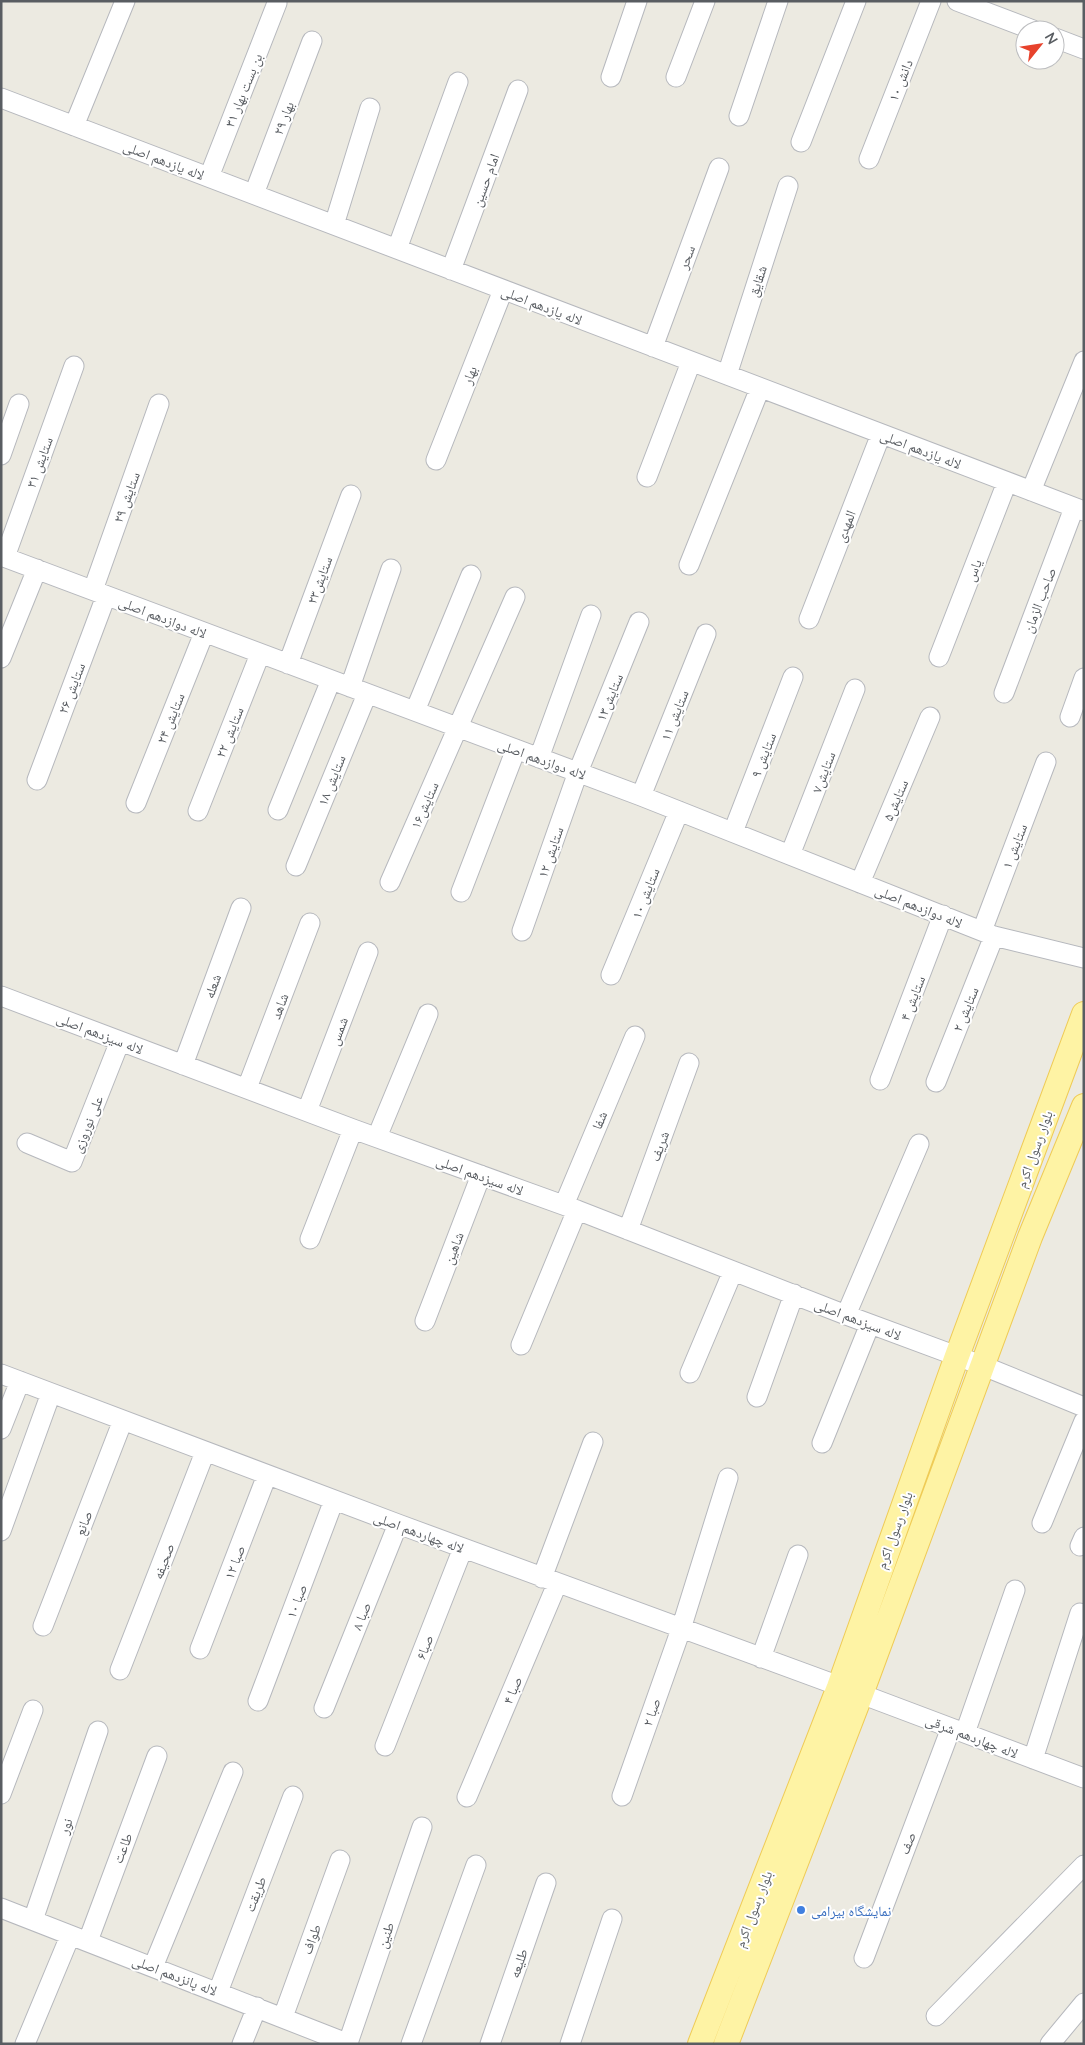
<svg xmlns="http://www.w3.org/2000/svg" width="1085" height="2045" font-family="Lato,'Noto Naskh Arabic',sans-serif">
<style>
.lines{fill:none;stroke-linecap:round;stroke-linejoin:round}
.minor-casing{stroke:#b6b8bd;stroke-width:21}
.major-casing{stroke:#efcb56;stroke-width:26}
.minor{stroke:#fff;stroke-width:19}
.major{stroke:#fef3a4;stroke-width:24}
.shop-dot{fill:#3f7fe0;stroke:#fff;stroke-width:2}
.labels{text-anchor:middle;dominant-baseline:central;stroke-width:4;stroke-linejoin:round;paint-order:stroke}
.street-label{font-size:14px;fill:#595d62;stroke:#fff}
.shop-label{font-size:14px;fill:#366cbe;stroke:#fff;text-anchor:start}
</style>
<rect width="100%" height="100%" fill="#eceae1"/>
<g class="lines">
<defs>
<path id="minor" d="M957,1l76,29
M1055,38l29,11
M611,77l26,-76
M676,77l29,-76
M1,98l1083,413
M739,116l39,-115
M74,126l51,-125
M801,142l55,-141
M869,159l62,-158
M209,177l68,-174
M254,194l58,-153
M334,225l36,-117
M397,249l61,-167
M451,270l67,-180
M653,347l66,-179
M727,375l61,-189
M1,455l18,-51
M436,460l67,-170
M647,477l44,-115
M1031,491l53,-130
M1,556l640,240 353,140 90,22
M5,557l69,-191
M689,565l71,-177
M93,590l66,-186
M809,619l72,-185
M939,657l68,-175
M1,658l36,-89
M288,664l63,-169
M350,687l41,-118
M1004,693l70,-185
M415,711l56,-136
M1070,717l14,-39
M539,758l52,-143
M37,780l69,-184
M641,796l65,-162
M136,803l68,-170
M278,810l53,-130
M198,811l62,-157
M733,832l60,-155
M790,855l65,-166
M296,866l71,-172
M390,882l125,-285
M860,883l70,-166
M461,892l55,-143
M522,931l56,-159 61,-150
M982,931l64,-169
M611,975l68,-164
M1,996l352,133 224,81 269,105 135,50 103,42
M183,1065l58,-157
M880,1080l63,-165
M936,1082l58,-146
M247,1088l63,-165
M307,1111l61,-159
M377,1137l51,-123
M27,1143l45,19 48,-121
M564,1205l71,-169
M628,1230l61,-167
M310,1239l43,-110
M846,1315l73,-171
M425,1321l56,-146
M521,1345l56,-135
M690,1373l43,-102
M1,1374l397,150 463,170 223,84
M757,1397l37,-103
M1,1429l19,-48
M822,1443l48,-119
M1042,1523l42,-102
M1,1531l50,-138
M1080,1546l4,-9
M542,1578l51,-136
M43,1626l80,-206
M200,1649l67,-174
M761,1658l37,-103
M120,1670l85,-218
M258,1701l76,-201
M324,1708l74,-184
M965,1733l50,-143
M385,1746l78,-198
M1033,1759l47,-146
M1,1794l32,-84
M622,1796l59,-167 47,-151
M467,1797l90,-213
M1,1908l348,136
M33,1920l65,-189
M88,1941l69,-185
M864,1958l87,-230
M153,1967l80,-195
M218,1992l75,-196
M936,2016l148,-151
M283,2017l57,-157
M348,2043l74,-216
M25,2044l45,-108
M242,2044l15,-37
M411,2044l65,-179
M490,2044l56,-161
M570,2044l42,-125
M1050,2044l34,-41"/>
<path id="major" d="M700,2044l139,-357 118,-331 127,-342
M726,2044l135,-350 169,-457 54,-131"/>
</defs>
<use href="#minor" class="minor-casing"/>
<use href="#major" class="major-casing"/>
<use href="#minor" class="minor"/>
<use href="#major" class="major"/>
</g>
<circle class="shop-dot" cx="801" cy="1910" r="5"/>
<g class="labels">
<g class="street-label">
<text transform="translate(900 80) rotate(-68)">دانش ۱۰</text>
<text transform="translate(243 90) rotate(-68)">بن بست بهار ٣١</text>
<text transform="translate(283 118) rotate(-69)">بهار ۲۹</text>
<text transform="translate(164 160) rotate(21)">لاله یازدهم اصلی</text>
<text transform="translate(485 180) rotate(-70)">امام حسین</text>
<text transform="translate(686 257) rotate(-70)">سحر</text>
<text transform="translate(757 281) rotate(-72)">شقایق</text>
<text transform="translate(542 305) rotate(21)">لاله یازدهم اصلی</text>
<text transform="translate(469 375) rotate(-69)">بهار</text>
<text transform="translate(921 449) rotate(21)">لاله یازدهم اصلی</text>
<text transform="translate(39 462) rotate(-70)">ستایش ۳۱</text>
<text transform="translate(126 497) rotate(-70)">ستایش ۲۹</text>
<text transform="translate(845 526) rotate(-69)">المهدی</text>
<text transform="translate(973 570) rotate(-69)">یاس</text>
<text transform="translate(319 580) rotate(-70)">ستایش۲۳</text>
<text transform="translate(1039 600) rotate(-69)">صاحب الزمان</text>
<text transform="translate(163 617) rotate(21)">لاله دوازدهم اصلی</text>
<text transform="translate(71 688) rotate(-69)">ستایش ۲۶</text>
<text transform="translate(609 697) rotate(-68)">ستایش۱۳</text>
<text transform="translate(674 715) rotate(-68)">ستایش ۱۱</text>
<text transform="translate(170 718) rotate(-68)">ستایش ۲۴</text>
<text transform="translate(229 732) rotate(-68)">ستایش ۲۲</text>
<text transform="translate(763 755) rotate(-69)">ستایش ۹</text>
<text transform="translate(542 759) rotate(20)">لاله دوازدهم اصلی</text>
<text transform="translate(823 772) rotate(-69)">ستایش۷</text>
<text transform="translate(331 780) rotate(-68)">ستایش ۱۸</text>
<text transform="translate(895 800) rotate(-67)">ستایش۵</text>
<text transform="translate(424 805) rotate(-66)">ستایش۱۶</text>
<text transform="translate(1014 846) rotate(-69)">ستایش ۱</text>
<text transform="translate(550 852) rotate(-71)">ستایش ۱۲</text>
<text transform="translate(645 893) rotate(-68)">ستایش ۱۰</text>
<text transform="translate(919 906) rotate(22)">لاله دوازدهم اصلی</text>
<text transform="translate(212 986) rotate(-70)">شعله</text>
<text transform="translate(912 998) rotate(-69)">ستایش ۴</text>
<text transform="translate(279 1006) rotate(-69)">شاهد</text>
<text transform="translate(965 1009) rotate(-68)">ستایش ۲</text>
<text transform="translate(338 1031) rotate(-69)">شمس</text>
<text transform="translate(100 1033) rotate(21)">لاله سیزدهم اصلی</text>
<text transform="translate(599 1120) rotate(-67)">شفا</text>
<text transform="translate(87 1124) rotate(-68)">علی نوروزی</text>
<text transform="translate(659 1146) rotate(-70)">شریف</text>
<text transform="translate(1034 1149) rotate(-70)">بلوار رسول اکرم</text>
<text transform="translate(480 1175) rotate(20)">لاله سیزدهم اصلی</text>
<text transform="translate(453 1248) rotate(-69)">شاهین</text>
<text transform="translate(858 1319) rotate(21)">لاله سیزدهم اصلی</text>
<text transform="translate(83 1523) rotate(-69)">صانع</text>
<text transform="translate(894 1530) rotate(-70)">بلوار رسول اکرم</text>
<text transform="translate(419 1532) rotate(20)">لاله چهاردهم اصلی</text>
<text transform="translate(163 1561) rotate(-69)">صحیفه</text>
<text transform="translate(234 1562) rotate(-69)">صبا ۱۲</text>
<text transform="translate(296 1601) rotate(-69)">صبا ۱۰</text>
<text transform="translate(361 1616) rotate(-68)">صبا ۸</text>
<text transform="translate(424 1647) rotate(-69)">صبا۶</text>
<text transform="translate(512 1690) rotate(-67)">صبا ۴</text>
<text transform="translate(651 1712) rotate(-71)">صبا ۲</text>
<text transform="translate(972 1736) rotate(21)">لاله چهاردهم شرقی</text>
<text transform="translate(65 1826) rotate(-71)">نور</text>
<text transform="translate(907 1843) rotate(-69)">صف</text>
<text transform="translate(122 1848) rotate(-69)">طاعت</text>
<text transform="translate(255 1894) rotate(-69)">طریقت</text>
<text transform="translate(753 1909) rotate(-69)">بلوار رسول اکرم</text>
<text transform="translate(385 1935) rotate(-71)">طنین</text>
<text transform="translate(311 1939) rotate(-70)">طواف</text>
<text transform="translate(518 1963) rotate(-71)">طلیعه</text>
<text transform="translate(175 1975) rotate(21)">لاله پانزدهم اصلی</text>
</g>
<g class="shop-label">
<text x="811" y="1910">نمایشگاه بیرامی</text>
</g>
</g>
<rect width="1085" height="2045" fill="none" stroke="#595d62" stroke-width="5"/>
<g transform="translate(1040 45) rotate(60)"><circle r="24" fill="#ffffff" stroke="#bdbec0"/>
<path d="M0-4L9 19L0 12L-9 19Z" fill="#e7422c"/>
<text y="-8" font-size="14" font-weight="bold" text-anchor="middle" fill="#595d62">N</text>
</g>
</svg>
